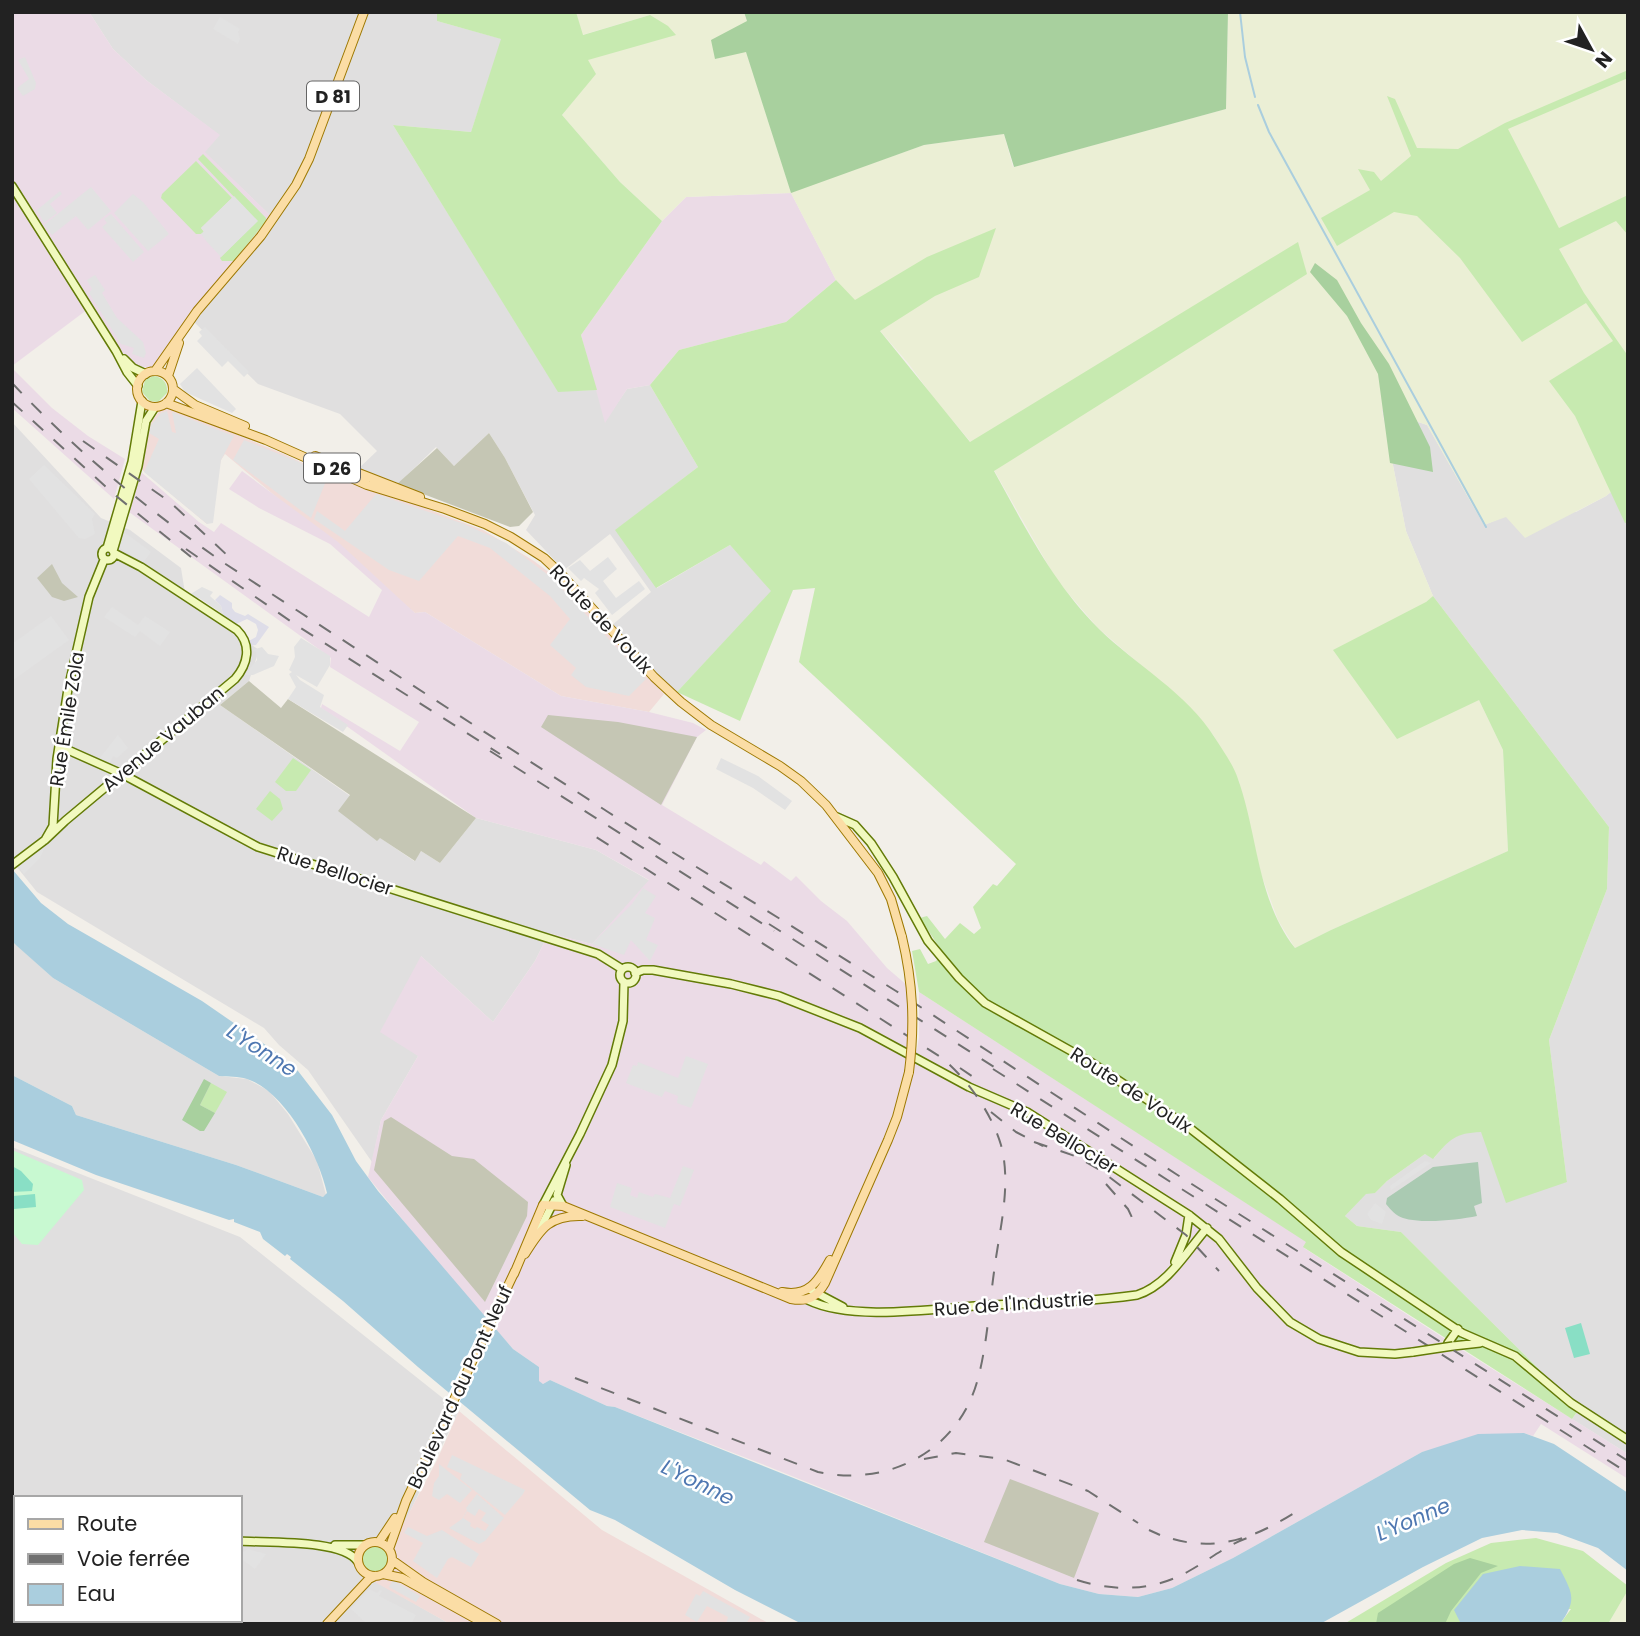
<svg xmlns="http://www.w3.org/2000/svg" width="1640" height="1636" font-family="Poppins,sans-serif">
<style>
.residential{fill:#e0dfdf;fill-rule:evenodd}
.commercial{fill:#f1dcd9}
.industrial{fill:#ebdbe6}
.construction{fill:#c5c6b4}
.farmland{fill:#ebefd5}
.grass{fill:#c7eab0}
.forest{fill:#a8d09e}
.cemetery{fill:#aacab2}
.park{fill:#c8f9d1}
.pitch{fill:#89dfc5}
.parking{fill:#e2e2e2;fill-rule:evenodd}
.plaza{fill:#dedde8}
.water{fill:#aacede}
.pier{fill:#fff}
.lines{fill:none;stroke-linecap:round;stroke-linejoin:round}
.stream{stroke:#aacede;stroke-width:2}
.secondary-casing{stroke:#637b07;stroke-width:10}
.primary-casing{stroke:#9d7802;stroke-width:10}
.secondary{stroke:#f1f9bf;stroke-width:7}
.primary{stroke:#fbdda5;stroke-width:8}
.rail{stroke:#707070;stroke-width:2;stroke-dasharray:14 14;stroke-linecap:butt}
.secondary-bridge-casing{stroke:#637b07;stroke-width:10;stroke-linecap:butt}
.primary-bridge-casing{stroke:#9d7802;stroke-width:10;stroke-linecap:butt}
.secondary-bridge{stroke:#f1f9bf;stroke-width:7}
.primary-bridge{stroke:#fbdda5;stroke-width:8}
.labels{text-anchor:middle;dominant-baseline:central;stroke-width:5;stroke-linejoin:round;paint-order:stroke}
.shield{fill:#fff;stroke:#646464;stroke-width:2}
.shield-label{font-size:18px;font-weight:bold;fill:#222}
.street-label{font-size:19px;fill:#222;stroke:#fff}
.water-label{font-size:21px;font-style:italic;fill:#4e77b1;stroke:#fff}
</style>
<rect width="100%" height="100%" fill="#f2efe9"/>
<path class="residential" d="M89,12h348v9l65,18 -31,93 -78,-7 165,266 39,-1 8,31 22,-32 23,-4 48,82 -82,63 41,58 73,-43 42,46 -95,101 -40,-35 -26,-31 40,-34 -41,-58 -46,36 -38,-40 9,-15 -30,-57 -16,-25 -35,33 -18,-19 -39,38 -40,-15 20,-19 -37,-37 -82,-30 -64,-62 81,-102 -71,-68 15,-17 -73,-55 -33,-31z
M1382,409l45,16 57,100 22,-9 70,-4 30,-16 22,-18v976l-56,-35 7,-10 -178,-177 -44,-6 -12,-10 21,-23h9l12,-12 38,-27 9,4 15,-18 14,-8 18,-1 86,51 -18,-142 58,-151 2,-62 -176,-231 -27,-65z
M12,422l89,96 29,12 51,38 5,31 73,51 -10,31 -29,24 130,91 27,44 2,-3 35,24 7,-10 19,12 36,-45 120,32 54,31 -58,63 -43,-11 -14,28 -42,61 -72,-66 -3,100 -37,64 -9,42 -64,-92 -29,-25 -15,-17 -227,-136 -25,-31z
M12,941l41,37 166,98 28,3 22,12 19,23 29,47 9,34 -3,2 -87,-32 -160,-50 -4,-9 -60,-31z
M12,1147l228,90 219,174 -61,125 -25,44 77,44h-438zM16,1498h224v122h-224z"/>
<path class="commercial" d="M171,408l113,46 41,20 84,28 74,28 51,31 24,18 106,115 -15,18 -88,-16 -136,-84 -10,1 -190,-159 -4,6 -14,64 -67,-56 9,-43 12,-16z
M459,1411l143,119 168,94h-320l-77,-43 64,-121z"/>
<path class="industrial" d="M12,12h77l24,37 33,31 74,55 -15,17 70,68 -120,148 -22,-2 -45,-57 -76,57z
M791,193l45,87 -50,42 -107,28 -29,35 -23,4 -22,34 -24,-88 81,-114 24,-24z
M12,368l40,40 36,28 37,23 -11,40 -102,-91z
M242,471l96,71 77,71 10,-1 136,84 88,16 44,11 13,7 -9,7 -35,68 99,60 3,-4 27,20 5,-5 25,25 26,20 40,47 21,18v57l9,7 2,-13v-45l388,250 -3,6 141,91 -5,4 -26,5 15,5 30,-5 169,106v25l-87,-55 -8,12 -9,-3 -102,19 -189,106 -61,30 -34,9 -39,-3 -39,-10 -298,-120 -147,-57 -8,-1 -57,-26 -7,4 -4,-2v-15l-26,-18 -72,-82 -73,-90 13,-57 37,-64 -38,-24 41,-76 72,66 42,-61 14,-28 43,11 57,-64 -53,-30 -120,-32 -155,-110 1,-4 78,47 19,-29 -89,-55 1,-9 -202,-146 12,-40 58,50 15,10 7,-9 148,94 13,-27 -52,-46 -71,-36 -30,-19z"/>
<path class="construction" d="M489,433l16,25 28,54 -14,14 -9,1 -113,-43 40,-36 17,18z
M52,564l10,19 16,14 -14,4 -12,-4 -15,-19z
M249,681l32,27 7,-9 188,119 -36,45 -19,-12 -6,10 -35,-23 -3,3 -39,-30 12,-16 -130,-90z
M548,715l70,7 79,15 -36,68 -120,-78z
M391,1117l61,39 22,3 54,43 -1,14 -42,86 -111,-132 10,-49z
M1010,1479l89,34 -25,65 -90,-36z"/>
<path class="farmland" d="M576,12h168l3,9 -32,38 31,-8 45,141 133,-47 80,-11 9,33 213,-58 2,-97h400v466l-22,18 -81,42 -19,-21 -22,8 -57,-100 -45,-15 24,121 27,65 -7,6 53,98 24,50 5,101 -177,79 -36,18 -17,-28 -17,-46 -22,-93 -25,-45 -27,-31 -89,-77 -42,-49 -62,-109 -61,-73 -25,-34 -72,-83 -45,-87 -105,4 -24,24 -42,-39 -58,-67 33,-41 -8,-14 18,-7 45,-38 -68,20z
M1628,1590v34h-20z"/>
<path class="grass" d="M437,12h139l7,23 67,-20 18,11 8,9 -88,25 8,14 -34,41 58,67 42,39 -81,114 16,55 -39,2 -165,-267 78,7 30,-93 -64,-18z
M1628,70v8l-120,51 51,99 69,-33v40l-12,-14 -57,28 25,44 44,63v166l-3,1 -50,-107 -26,-35 64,-40 -27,-38 -64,39 -62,-84 -43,-42 -23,-4 -57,34 -16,-28 49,-28 -12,-21 16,3 7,9 30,-25 -24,-60 8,3 22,49 41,1 47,-26z
M203,154l63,64v3l-32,40h-12l-2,-3 37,-37 -59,-62z
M196,161l36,37 -31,30 3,4 -3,2h-5l-35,-36 1,-4z
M996,228l-17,49 -44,19 -55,35 90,111 328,-200 9,32 -313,197c31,56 59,112 105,158 37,36 88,64 116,109 8,13 18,26 23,41 20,56 19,121 57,169l36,-18 177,-79 -5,-101 -24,-50 -82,39 -64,-89 93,-48 7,-6 176,231 -2,62 -58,151 18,142 -61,21 -25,-71c-26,1 -31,7 -48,27l-8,-5 -38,27 -12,12 -9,1 -21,22 12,10 44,6 178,177 -7,10 -269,-172 3,-5 -387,-250 -7,-41 8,-2 8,15 8,-3 7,-8 -23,-35 7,-2 18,23 15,-16 14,11 7,-6 -8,-21 20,-23 4,2 19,-22 -217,-202 16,-74 -22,2 -53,131 -63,-29 94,-101 -41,-46 -74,43 -41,-58 83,-63 -48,-82 29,-35 107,-28 50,-42 19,20 72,-43z
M153,376c10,1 15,7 14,17l-9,9 -8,-1 -8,-9 3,-12z
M293,758l18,12 -15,21h-10l-11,-9z
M270,791l10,8 3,10 -11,12 -16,-12z
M211,1083l16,9 -12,21 -15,-8z
M1536,1538l47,13 45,35v4l-20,34h-48l11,-15h-116l6,15h-117l102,-61 45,-20z
M362 1559a13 13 0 1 1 26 0a13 13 0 1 1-26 0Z"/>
<path class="forest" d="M744,12h484l-2,97 -212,58 -10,-33 -80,11 -133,48 -45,-141 -31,7 -4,-19 36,-19z
M1315,263l22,17 24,43 28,41 41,83 3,25 -43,-9 -12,-89 -31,-58 -37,-44z
M204,1079l7,4 -11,22 15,8 -11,18h-4l-18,-11z
M1470,1558l28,8 -17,7 -30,38 -6,13h-69l2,-11 76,-49z"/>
<path class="cemetery" d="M1478,1162l4,41 -8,3 3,10c-19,4 -55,8 -74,2 -7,-2 -12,-8 -17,-14l1,-6 46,-31z"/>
<path class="park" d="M12,1150l70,30 2,10 -46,55 -16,-1 -10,-12z"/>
<path class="pitch" d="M12,1166l9,5 12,13 -1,7 -20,1z
M35,1194l1,13 -22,2 -1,-13z
M1581,1323l9,31 -16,4 -9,-30z"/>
<path class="parking" d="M220,17l20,12 -2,3 2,7 -2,5 -25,-15z
M25,57l11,26 -1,6 -12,7 -6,-8 12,-9 -11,-19z
M91,187l20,24 -23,19 -12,-14 -24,19 -8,-10z
M60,191l2,3 -12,10 7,9 -13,10 -7,-13z
M133,194l10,8 26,32 -21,17 -34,-38z
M234,196l24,25 -37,36 -14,-15 -6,-8 3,-3 -3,-3z
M111,214l33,38 -11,10 -31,-35 5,-4 -3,-4z
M95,275l10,15 -3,3 15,25 26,24 3,11 -2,5 -12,-4 2,-6 -13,-4 -32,-51 3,-4 -5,-9z
M205,327l44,45 -5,5 -16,-16 -6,6 -25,-26 5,-5 -3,-4z
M197,368l39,41 -4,4 -47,-21 -5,-8z
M167,411l5,21 4,1 -4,-21 62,24 -13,24 -8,63 -6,1 -63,-52 15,-33 -10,-6 2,-8 10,-12z
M244,440l55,22 27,19 -15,37 -78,-58z
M44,465l51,49 -3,5 3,15 -10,5 -6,-1 -50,-59z
M376,494l88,30 42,19 46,35 94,101 -17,17 -43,-9 -15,-12 5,-7 -26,-23 20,-26 -20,-23 -60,-48 -32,-12 -39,45 -30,-11 -75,-51 3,-8 28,20z
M124,532l27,20 -8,11 -23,-15z
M608,557l9,12 -14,12 13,17 23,-17 6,8 -33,26 -17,-22 4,-4 -15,-11 -3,3 -13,-13 12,-8 10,11z
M202,587l11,5 -3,4 11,10 3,12 -4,-6 -21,-14 -3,1 -7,-4z
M112,607l26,18 7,-9 25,16 -10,14 -20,-15 -5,6 -31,-20z
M51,616l18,24 -57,41v-37z
M301,638l29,18v9l-13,22 -21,-12 4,5 24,15 -4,12 28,18 -5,7 -55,-33 8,-12 -7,-13 3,-2 -3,-2 6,-13 -1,-10z
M262,647l6,7 11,2 -5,10 -21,9h-9l13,-15 -1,-8 -4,-2z
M118,735l10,13 -11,10 -4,-2 -3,7 -11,-4z
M721,758l37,18 34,25 -7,9 -32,-22 -37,-19z
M48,840l-8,18 -16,16 -6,-8z
M643,888l13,8 -11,17 10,5 -9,22 12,5 -8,16 -19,-21 -7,15 -32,-11 40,-40z
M686,1056l22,8 -17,44 -14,-5 1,-7 -13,-5 -3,6 -36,-14 7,-18 4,1 1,-4 40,16z
M1425,1161l6,2 -40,27 -1,-4z
M683,1166l11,4 -14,36 -6,-2 -9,24 -55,-21 7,-24 15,5 -2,7 7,3 2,-6 14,5 2,-3 15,4z
M1375,1203l11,9 -4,12 -11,-4 -4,-6z
M452,1455l73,35 -2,4 -18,21 -45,-36 2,-5 -15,-7z
M439,1464l33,26 -12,13 -13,-9 -8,6 -7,-4 2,-13 5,-7z
M477,1494l27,24 -19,23 -6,3 -30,-16 13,-9 5,-9 -1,-2zM479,1509l7,4 -5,7 8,5 -4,6 -8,-4 -2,2 -5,-3 1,-3 -8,-5 4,-7 8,5z
M408,1527l19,9 15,-6 37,24 -8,13 -19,-10 -4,2 -11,19 -24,-17 10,-18 -19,-10z
M248,1549l18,5 -11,15 -15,-11v-4z
M393,1580l27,16 -4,6 -27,-15z
M369,1589l8,4 3,-3 2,1 -3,5 37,19 -5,9h-44l-16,-15z
M703,1591l47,26 -4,7h-20l2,-7 -21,-11 -10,16 -12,-7 11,-21 4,2z"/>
<path class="plaza" d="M220,595l12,8v5l3,4 10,4 3,-2 21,13 -13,18 -8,1 -1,-4 9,-5 2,-7 -2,-6 -9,-5 -13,6 -10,-7 -3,-12 -6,-6z"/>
<path class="water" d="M12,869l29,34 27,21 134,77 68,47 28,23 34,44 24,46 22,30 135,158 26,18v14l4,3 7,-4 57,26 8,1 445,177 39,10 39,3 34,-9 61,-30 189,-106 56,-18 46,-1 30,11 74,49v78l-30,-23 -41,-15 -35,-3 -40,8 -59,29 -103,57h-518l-67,-34 -120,-70 -25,-10 -172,-143 -75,-66 -53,-42 1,-2 -4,-3 -2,2 -22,-17 -3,-7 -26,-10v-3l-5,1 -133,-45 -84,-35v-65l60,31 4,9 160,50 87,32 4,-4c-8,-37 -42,-102 -80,-114 -9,-3 -19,-2 -28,-3l-166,-98 -36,-32 -5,-5z
M1520,1566l40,3c13,25 17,31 0,55h-99l-7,-14 29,-36z"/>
<path class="pier" d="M494,1301l11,9 -51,103 -11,-8z"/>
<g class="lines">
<path class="stream" d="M1240,12l5,45 10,40
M1258,105l11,27 217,395"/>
<defs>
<path id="secondary" d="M12,186l104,165 11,21 11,14
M124,359l9,9 13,6
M102 554a6 6 0 1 1 12 0a6 6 0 1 1-12 0Z
M107,548l25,-86 10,-61
M113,551l25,-85 8,-45 9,-14
M59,746l63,28 136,73 340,107 24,15
M837,817l18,8 16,18 22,34 35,64 31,37 26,25 104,58 98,65 93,73 61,53 121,81 53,23 56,47 57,37
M45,840l20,-19 170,-142c13,-15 17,-34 2,-49l-96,-63 -27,-14
M12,865l33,-25 8,-14 4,-67 11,-70 21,-92 15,-37
M620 975a8 8 0 1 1 16 0a8 8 0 1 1-16 0Z
M635,973l8,-3h10l78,14 48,12 81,32 109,59 58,25 162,103 30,24 38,49 33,34 29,17 40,13 36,2 18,-2
M543,1205l37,-71 32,-69 11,-44 1,-39
M563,1206l-6,-11 9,-30
M539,1231l15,-30
M1175,1262l11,-27 3,-20
M809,1289l34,18
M808,1300c45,22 129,8 180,5 49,-2 100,-3 149,-10 31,-10 49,-43 70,-67
M1448,1343l10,-14
M1453,1346l27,-3
M12,1525h4
M240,1541c26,2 104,-2 118,21
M335,1545h29"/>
<path id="primary" d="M155,371l42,-60 64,-75 35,-51 13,-26 55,-147
M137 389a18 18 0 1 1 36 0a18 18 0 1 1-36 0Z
M168,376l11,-33
M173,389l22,16 50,21
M166,403l100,37 101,45 78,24 40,15 26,13 33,21 18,17 92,102 27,25 30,23 69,41 21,15 25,24 52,68 13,26 11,38
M315,456l105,41
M525,1254c16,-26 25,-39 57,-38
M514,1274l29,-69 20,1 228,93c17,3 26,-2 34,-16l63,-143 9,-23 12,-45
M782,1292c26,5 36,-10 48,-32
M358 1559a17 17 0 1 1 34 0a17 17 0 1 1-34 0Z
M379,1542l16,-24
M389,1549l17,-48 109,-230
M392,1560l31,22 74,42
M383,1574l19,4 83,46
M327,1624l42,-45 6,-3"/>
</defs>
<use href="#secondary" class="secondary-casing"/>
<use href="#primary" class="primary-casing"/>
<use href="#secondary" class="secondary"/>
<use href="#primary" class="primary"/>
<path class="rail" d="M12,383c64,68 136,127 212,180l384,249 288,179 280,183 452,287
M12,402l103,93 76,62
M83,441l87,61 58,54
M186,549l113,78 201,127
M490,751l284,180
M769,924l233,148
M960,1068l22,15
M993,1069l635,404
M991,1112l25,20 27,14
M1034,1142l41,14 25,14 86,65 33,36
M1106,1184l22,25 8,17
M575,1378l243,94c69,15 139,-20 159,-90 10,-35 12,-74 17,-110 5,-41 18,-86 7,-127 -10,-33 -33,-65 -59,-87l-349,-223
M924,1459l32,-6 47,6 85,32 50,32
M1149,1530l11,5
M1173,1539c49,14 89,-5 129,-31
M1077,1580c38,12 77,11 112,-9 20,-11 36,-25 58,-33"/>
<defs>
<path id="secondary-bridge" d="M1413,1352l40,-6"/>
<path id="primary-bridge" d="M902,937c11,46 13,87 7,135"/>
</defs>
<use href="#secondary-bridge" class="secondary-bridge-casing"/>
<use href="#primary-bridge" class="primary-bridge-casing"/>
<use href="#secondary-bridge" class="secondary-bridge"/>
<use href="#primary-bridge" class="primary-bridge"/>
</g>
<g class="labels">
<g class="shield">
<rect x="307" y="81.5" width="52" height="29" rx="5"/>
<rect x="304" y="453.5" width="56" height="29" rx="5"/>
</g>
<g class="shield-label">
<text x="333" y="96">D 81</text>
<text x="332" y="468">D 26</text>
</g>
<g class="street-label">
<text transform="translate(601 619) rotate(47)">Route de Voulx</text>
<text transform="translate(67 719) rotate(-81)">Rue Émile Zola</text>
<text transform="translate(163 739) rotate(-40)">Avenue Vauban</text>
<text transform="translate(335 871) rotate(18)">Rue Bellocier</text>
<text transform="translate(1131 1090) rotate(33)">Route de Voulx</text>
<text transform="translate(1064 1138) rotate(31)">Rue Bellocier</text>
<text transform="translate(1014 1304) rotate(-4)">Rue de l'Industrie</text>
<text transform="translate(460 1387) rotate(-65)">Boulevard du Pont Neuf</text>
</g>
<g class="water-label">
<text transform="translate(262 1050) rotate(33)">L'Yonne</text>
<text transform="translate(698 1482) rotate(26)">L'Yonne</text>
<text transform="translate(1413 1519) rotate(-23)">L'Yonne</text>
</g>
</g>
<rect width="1640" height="1636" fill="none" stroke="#222222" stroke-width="28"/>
<rect x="14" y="1496" width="228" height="126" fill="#ffffff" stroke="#a7a7a7" stroke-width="2"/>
<rect x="28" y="1519" width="35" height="10" fill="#fbdda5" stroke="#a7a7a7" stroke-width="2"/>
<text x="77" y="1531" font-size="21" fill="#222222">Route</text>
<rect x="28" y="1554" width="35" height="10" fill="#707070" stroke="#a7a7a7" stroke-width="2"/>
<text x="77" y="1566" font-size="21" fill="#222222">Voie ferrée</text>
<rect x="28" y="1584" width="35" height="21" fill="#aacede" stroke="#a7a7a7" stroke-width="2"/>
<text x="77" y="1601" font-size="21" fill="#222222">Eau</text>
<g transform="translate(1591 49) rotate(130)" stroke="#ffffff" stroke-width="5" paint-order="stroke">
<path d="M0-5L12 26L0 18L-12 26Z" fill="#222222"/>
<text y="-10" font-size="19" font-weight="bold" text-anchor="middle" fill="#222222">N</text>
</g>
</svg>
